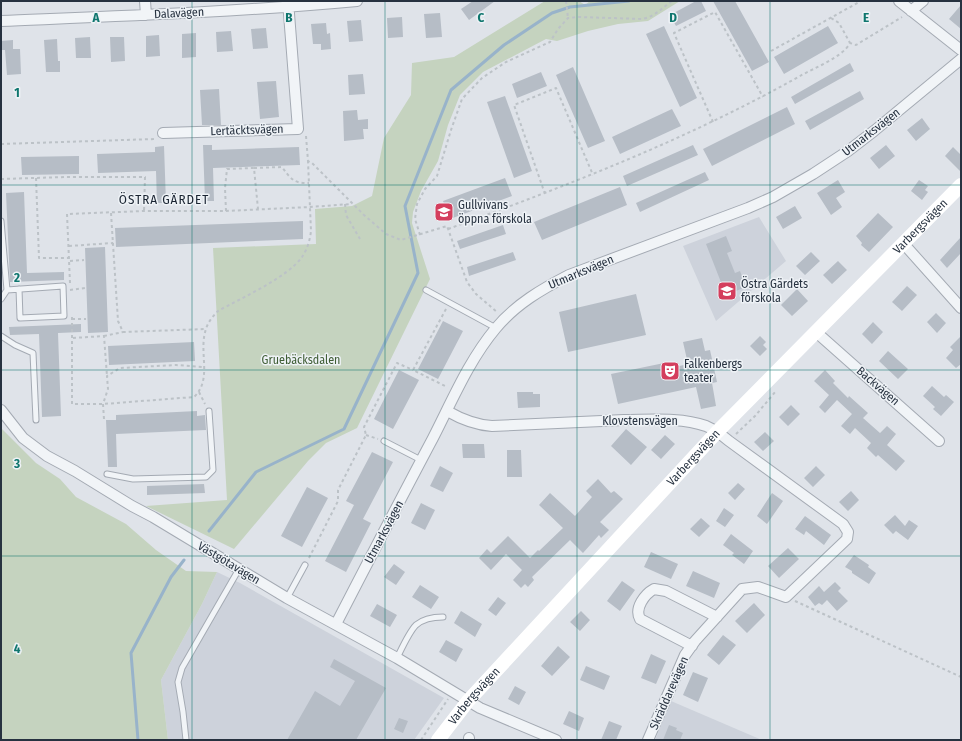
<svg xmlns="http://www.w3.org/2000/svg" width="962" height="741" font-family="'Fira Sans Condensed',sans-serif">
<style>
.built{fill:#cdd2db}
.green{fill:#c5d3bf}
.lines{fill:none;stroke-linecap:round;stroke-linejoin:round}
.stream{stroke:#98b3ca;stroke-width:3}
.building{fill:#b6bdc6}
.lane-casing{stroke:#a4aab3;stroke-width:7}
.street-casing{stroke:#a4aab3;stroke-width:12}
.path{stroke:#bcc2c7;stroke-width:2;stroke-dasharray:3 3;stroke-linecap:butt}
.lane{stroke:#f1f4f7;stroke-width:5}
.street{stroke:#f1f4f7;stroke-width:10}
.secondary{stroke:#fff;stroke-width:14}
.grid{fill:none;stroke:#0f766e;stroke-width:1;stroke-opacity:0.55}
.labels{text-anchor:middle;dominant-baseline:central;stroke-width:3;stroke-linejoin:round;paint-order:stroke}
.street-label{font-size:12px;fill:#273240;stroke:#eef2f6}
.poi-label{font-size:12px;fill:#273240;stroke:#eef2f6;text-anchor:start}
.park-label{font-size:12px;fill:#3e5d34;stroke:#eef2f6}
.neighbourhood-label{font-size:13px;letter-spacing:1px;fill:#192331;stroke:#eef2f6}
.grid-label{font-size:13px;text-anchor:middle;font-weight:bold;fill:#0f766e;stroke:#eef2f6;stroke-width:3;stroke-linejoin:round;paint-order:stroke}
</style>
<rect width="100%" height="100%" fill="#dfe3e9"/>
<path class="built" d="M759,217l27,44 -70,60 -33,-75z
M217,572l23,11 204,115 -30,42h-246l-7,-60 41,-76z
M671,701l91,39h-107z"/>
<path class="green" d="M545,1h34l6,4 5,-4h90l-32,20 -30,3 -30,7 -31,10 -11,-2 -63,33 -23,23 -12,30 -10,36 -17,30 -8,21 -1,11 18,56 -73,149 -31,15 -18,18 -74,88 -88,-43 81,-6 -14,-252 103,-4 -1,-35 37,-3 20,-10 12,-58 27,-43 1,-32 42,-6z
M1,428l35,35 24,16 16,18 50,27 30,26 30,21 31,1 -15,32 -41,76 7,60h-167z"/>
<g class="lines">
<path class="stream" d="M209,531l47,-59 88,-43 74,-156 -13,-67 46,-116 53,-45 48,-32 18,-6 59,-6
M138,740l-7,-87 40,-76 13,-17"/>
</g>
<path class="building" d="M473,1h22l-26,19 -8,-11z
M696,1h5l5,10 -30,15 -6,-11z
M713,1h22l34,61 -17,9z
M961,5v24l-12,-10z
M440,13l2,24 -16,1 -2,-24z
M402,17l1,20 -15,1 -1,-20z
M361,20l2,21 -14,1 -2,-21z
M326,23l1,11 3,-1 1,16 -10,1v-6h-8l-2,-20z
M664,26l33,72 -17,9 -34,-73z
M828,26l10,17 -54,31 -10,-17z
M266,28l2,20 -15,1 -2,-20z
M231,31l2,20 -16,1 -1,-20z
M196,33v24l-14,1v-24z
M159,35l1,21 -14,1v-21z
M90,37l1,21h-15l-1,-20z
M110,37h14l1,24 -14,1z
M57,39l1,22h2v11h-14l-2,-32z
M13,40v9h7l1,25 -14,1 -2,-25h4h-8v-9z
M850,63l4,8 -59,33 -4,-7z
M573,67l32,74 -17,7 -32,-73z
M541,72l6,14 -30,12 -5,-14z
M363,74l2,20 -16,1 -1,-20z
M276,81l3,36 -19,2 -3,-37z
M219,89l2,36h-19l-2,-35z
M860,91l4,8 -54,31 -5,-9z
M505,96l27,75 -18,7 -27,-76z
M787,107l8,17 -83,42 -9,-17z
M672,109l9,17 -61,28 -8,-17z
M357,110l1,10 10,-1v10h-5l1,10 -20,2 -1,-30z
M922,118l8,11 -14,12 -9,-11z
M203,145h9v5l87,-3 1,18 -87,3 1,33h-9z
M693,145l5,10 -71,31 -4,-10z
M886,145l9,11 -16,13 -9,-11z
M164,146l2,57h-9l-1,-32 -58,2 -1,-19 58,-2v-5z
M953,147l8,8v17l-16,-16z
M79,156v18l-57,1 -1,-18z
M705,172l4,8 -69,32 -4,-9z
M505,178l7,18 -62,23 -7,-18z
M838,180l7,12 -9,6 6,9 -11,8 -14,-22z
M919,180l9,6 -3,4 3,2 -6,8 -11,-9z
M620,187l7,18 -85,35 -8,-18z
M24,192l3,81 37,-1v8l-54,2 -4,-89z
M795,206l7,12 -19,11 -7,-12z
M878,213l15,14 -24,25 -8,-7 1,-2 -6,-7z
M303,221v18l-187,8 -1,-19z
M503,225l3,9 -46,15 -3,-8z
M726,236l6,15 -5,2 8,20 5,-2 6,16 -20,8 -20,-51z
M961,237v16l-14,15 -7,-8z
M105,247l3,85 -20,1 -3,-85z
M513,252l3,8 -47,16 -2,-9z
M811,252l9,9 -15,14 -9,-9z
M838,261l9,9 -15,14 -9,-9z
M907,286l10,9 -15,16 -10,-9z
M797,289l11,12 -16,15 -11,-11z
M636,294l10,41 -78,17 -9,-40z
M936,313l10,10 -9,10 -10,-11z
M443,321l20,10 -25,48 -20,-10z
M873,322l10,10 -11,12 -10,-10z
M81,324v8l-23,1 3,83 -19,1 -3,-83 -29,1 -1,-8z
M760,336l6,6 -3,3 4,4 -7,7 -10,-10z
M961,336v28l-5,4 -10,-10 7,-8 -3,-3z
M702,338l3,13 5,-1 7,32 -5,1 4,23 -15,3 -5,-22 -78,17 -7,-30 58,-12 2,6 17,-4 -5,-22z
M194,342l1,19 -86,4 -1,-19z
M888,351l20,18 -10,10 -19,-18z
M399,370l20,10 -26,49 -19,-10z
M825,370l10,11 -2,2 15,15 1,-2 19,17 -5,5 17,15 7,-7 9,8 -9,11 18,16 -9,10 -18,-16 -2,2 -9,-9 4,-5 -16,-15 -5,6 -9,-8 11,-12 -15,-14 -12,13 -6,-6 10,-12 -15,-14z
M932,386l12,11 2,-2 8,7 -13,14 -8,-7 2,-2 -12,-11z
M517,392h16v2h7v13l-22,1z
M791,405l9,9 -12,12 -9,-9z
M197,411v5l8,-1 1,15 -90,4 1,33h-9l-2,-47h10v-5z
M626,429l21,18 -16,18 -20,-19z
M765,432l9,9 -11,10 -9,-9z
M665,435l10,9 -14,15 -10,-9z
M462,444h22l1,14h-22z
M507,450h14l1,27h-15z
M372,452l21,10 -30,57 8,4 -25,49 -21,-11 29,-56 -8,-4z
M440,466l13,7 -10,19 -13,-6z
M816,466l9,9 -12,12 -9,-9z
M598,479l13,14 3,-2 9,8 -23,23 9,8 -8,8 -2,-3 -16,18 -13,-13 -38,37 2,3 -6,7 -3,-3 -4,4 -8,-8 9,-10 -16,-16 -15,16 -12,-12 8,-9 4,4 17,-17 22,22 8,-8 1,1 24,-23 -24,-23 11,-12 25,23 17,-19 -6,-6z
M738,483l7,6 -10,11 -7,-7z
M204,484l1,9 -58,2v-9z
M307,487l21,11 -26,49 -21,-11z
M851,491l8,9 -11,11 -9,-9z
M772,493l11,8 -16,23 -10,-8z
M421,503l14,7 -10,20 -14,-7z
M724,508l10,7 -9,12 -9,-6z
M895,515l10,11 4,-6 9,6 -10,14 -12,-9 -3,3 -9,-9z
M805,516l26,19 -7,10 -18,-14 -2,4 -9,-6z
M701,518l9,8 -11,11 -9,-8z
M731,534l22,17 -9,13 -12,-9 2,-2 -11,-8z
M788,548l11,11 -20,19 -11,-12z
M651,552l27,12 -7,15 -27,-12z
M854,555l15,10 -1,2 8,6 -7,11 -17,-11v-2l-7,-4z
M394,564l11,8 -9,13 -12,-8z
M693,571l27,12 -6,15 -28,-12z
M622,581l13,9 -15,21 -13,-10z
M835,582l6,6 -3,3 10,10 -11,10 -10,-11 -5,5 -3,-2 -4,3 -7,-9 11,-11 5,6z
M420,585l19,12 -8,12 -19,-12z
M498,597l8,6 -10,13 -8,-6z
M754,603l11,12 -18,18 -12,-12z
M377,604l20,11 -7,12 -20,-11z
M461,611l21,13 -7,13 -21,-14z
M581,611l9,9 -10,11 -10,-9z
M723,635l13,10 -17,20 -12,-10z
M446,640l17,9 -7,13 -17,-10z
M558,646l12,11 -18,19 -11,-10z
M651,654l15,7 -10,23 -15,-6z
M334,659l52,29 -30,52h-69l28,-49 25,15 15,-25 -25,-14z
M586,666l24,10 -6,14 -24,-10z
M693,672l15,6 -10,24 -15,-7z
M515,686l11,6 -7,13 -11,-6z
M569,711l15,7 -5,13 -16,-7z
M399,718l9,3 -5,12 -9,-4z
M609,721l13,5 -6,14h-15z
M669,725l8,3 -1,2 7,3 -3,7h-17z"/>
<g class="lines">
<defs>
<path id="lane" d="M1,221l6,69
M426,290l70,38
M1,299l6,-9 56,-4 1,30 -44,2 -1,-29
M1,336l14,9 18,8 3,67
M384,441l37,19
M107,474l26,5 73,-2 7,-7 -4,-59
M287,598l18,-33
M397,658c4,-8 12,-26 19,-33 7,-6 18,-8 27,-8
M186,740l-3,-28 -5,-30 4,-14 57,-99"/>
<path id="street" d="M145,1l1,14
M899,1l62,49
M911,11l12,-10
M1,21c119,-5 237,-9 356,-20
M163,133l135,-4 -10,-128
M903,243l58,65
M816,332l123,109
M1,410l22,28 24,18 28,15 57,35 21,11 134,81 110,60 83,50 76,32
M447,411c14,8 28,14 45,15 44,-2 88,-4 132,-6 26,0 56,-3 82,6 9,4 16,9 23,15l114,83 5,8 -1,7 -61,58 -28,-10 -16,2 -47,52 -10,14 -37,85
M336,624c32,-62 64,-124 97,-186 19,-37 36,-78 63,-110 20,-24 46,-39 73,-53l179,-67 25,-11 40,-23 35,-23 26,-20 87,-72
M692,646l-52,-27c-6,-11 5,-25 14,-30l12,2 51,26
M469,740v-2"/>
</defs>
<use href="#lane" class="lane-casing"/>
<use href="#street" class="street-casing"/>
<path class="path" d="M566,1l2,17
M831,18l8,5 11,20
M771,51l90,-50
M713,122l-39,-89 41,-21 48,85
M306,136l2,25 3,1 53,53 22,19 15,6 46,-14 20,56 9,12 21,18
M1,144l154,-5
M254,168l28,-1c8,11 12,17 27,16
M36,178l3,80h31
M1,179l65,-2h79l-1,34
M545,194l-31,-89 42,-17 37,87
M345,204l1,11 14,24
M226,211l-1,-23 2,-19 27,-1 4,41
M111,213l7,108 5,11 83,-3
M448,229c121,-44 240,-90 352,-153 14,-8 43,-19 50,-33l6,2 46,-28
M420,235l-5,-16 2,-15 8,-15 12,-13 14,-46 11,-31 20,-21 24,-16 44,-20 8,-13 10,-11 11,-1 63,2c12,-2 20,-11 30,-18
M69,246l44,-3
M70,261l14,-1
M70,283l-3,-69 77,-3h82l84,-4 41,-3
M70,290l15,-2
M446,309l-33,61 34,17
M72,317v87h31l91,-7c19,-18 4,-45 12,-68 2,-7 7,-13 12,-18 23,-13 69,-33 84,-54 5,-7 8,-17 9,-26l-3,-70
M72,319h14
M104,336l19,-4
M73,338l31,-2 3,40
M199,392l6,12
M104,419l-1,-15 5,-15 -1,-13 13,-8 56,-3 27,2
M736,434l19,-18 21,-25
M366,435l12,4
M309,558l29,-57v-11l28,-55 -2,-8 33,-64 16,7
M795,601l166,76
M421,740l27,-41"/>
<use href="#lane" class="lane"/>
<use href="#street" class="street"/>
<path class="secondary" id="s1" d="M438,740l30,-39 249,-269 244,-247"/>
</g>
<path class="grid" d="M192,1v739M385,1v739M577,1v739M770,1v739M1,185h960M1,370h960M1,556h960"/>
<defs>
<symbol id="school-square" viewBox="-11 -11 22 22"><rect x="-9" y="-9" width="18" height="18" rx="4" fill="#d43e5d" stroke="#eef2f6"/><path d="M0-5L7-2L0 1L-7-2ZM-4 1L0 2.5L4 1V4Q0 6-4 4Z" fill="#fff"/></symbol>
<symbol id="theatre-square" viewBox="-11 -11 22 22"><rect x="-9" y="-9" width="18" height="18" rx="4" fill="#d43e5d" stroke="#eef2f6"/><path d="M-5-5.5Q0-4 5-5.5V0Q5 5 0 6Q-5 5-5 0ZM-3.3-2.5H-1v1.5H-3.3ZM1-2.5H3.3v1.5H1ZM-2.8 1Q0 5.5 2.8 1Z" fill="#fff"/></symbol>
</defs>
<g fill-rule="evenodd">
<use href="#school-square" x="433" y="201" width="22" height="22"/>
<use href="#school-square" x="716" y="280" width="22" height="22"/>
<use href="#theatre-square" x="659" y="360" width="22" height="22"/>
</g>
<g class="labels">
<g class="street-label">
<text transform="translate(179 13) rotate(-3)">Dalavägen</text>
<text transform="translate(247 130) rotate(-2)">Lertäcktsvägen</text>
<text transform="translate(871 132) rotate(-38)">Utmarksvägen</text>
<text stroke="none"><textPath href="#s1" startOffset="705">Varbergsvägen</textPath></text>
<text transform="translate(581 272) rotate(-23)">Utmarksvägen</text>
<text transform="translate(878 386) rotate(41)">Backvägen</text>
<text x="640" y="421">Klovstensvägen</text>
<text stroke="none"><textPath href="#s1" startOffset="381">Varbergsvägen</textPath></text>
<text transform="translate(384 532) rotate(-62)">Utmarksvägen</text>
<text transform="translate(229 563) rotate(31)">Västgötavägen</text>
<text transform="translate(669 693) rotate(-66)">Skräddarevägen</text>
<text stroke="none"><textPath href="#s1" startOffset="57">Varbergsvägen</textPath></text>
</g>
<g class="poi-label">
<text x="458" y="205">Gullvivans<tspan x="458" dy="14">öppna förskola</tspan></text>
<text x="741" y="284">Östra Gärdets<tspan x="741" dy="14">förskola</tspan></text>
<text x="684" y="364">Falkenbergs<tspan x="684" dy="14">teater</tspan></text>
</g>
<g class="park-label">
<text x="301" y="360">Gruebäcksdalen</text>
</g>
<g class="neighbourhood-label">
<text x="164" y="199">ÖSTRA GÄRDET</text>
</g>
</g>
<g class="grid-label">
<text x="96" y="22">A</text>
<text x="289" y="22">B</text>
<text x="481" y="22">C</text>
<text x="673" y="22">D</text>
<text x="866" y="22">E</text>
<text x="17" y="97">1</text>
<text x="17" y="282">2</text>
<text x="17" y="468">3</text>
<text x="17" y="653">4</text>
</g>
<rect width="962" height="741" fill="none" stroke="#273240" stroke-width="4"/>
</svg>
